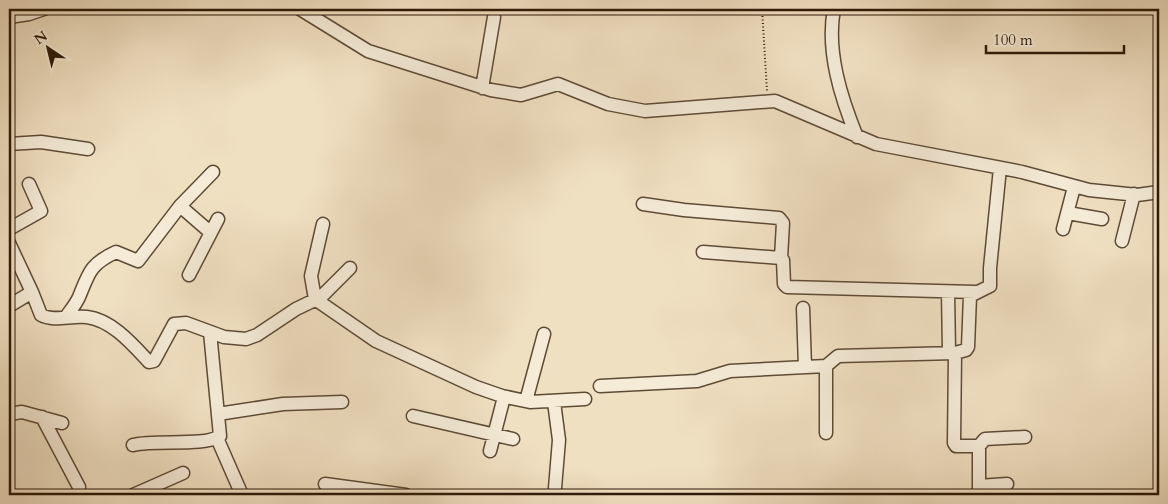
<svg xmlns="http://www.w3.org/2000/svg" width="1168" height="504" font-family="Cardo,serif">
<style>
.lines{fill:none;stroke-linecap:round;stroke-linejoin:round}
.minor-casing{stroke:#5e4b36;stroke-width:15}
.path{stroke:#2d1908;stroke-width:2;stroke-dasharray:1 2.5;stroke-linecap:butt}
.minor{stroke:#f5ebd7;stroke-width:12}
</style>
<rect width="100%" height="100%" fill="#f0e0c2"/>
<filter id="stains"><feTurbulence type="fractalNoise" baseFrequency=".004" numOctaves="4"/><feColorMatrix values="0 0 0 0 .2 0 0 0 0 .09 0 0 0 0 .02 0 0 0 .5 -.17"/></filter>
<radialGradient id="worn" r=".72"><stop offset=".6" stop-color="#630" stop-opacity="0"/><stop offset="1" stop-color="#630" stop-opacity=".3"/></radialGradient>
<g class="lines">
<defs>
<path id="minor" d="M300,9l68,42 123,39 30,5 37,-11 50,20 37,7 130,-10 101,43 146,28 67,18 48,5 22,-3
M834,9c-8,42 7,89 23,128
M9,17l20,-3 15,-5
M482,88l12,-71
M9,144l32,-2 47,7
M643,204l41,6 95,8 4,5 -2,35
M180,206l30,26
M1068,213l34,6
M323,224l-12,52 4,23 61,42 100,46 26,9 28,6 55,-3
M9,229l32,-18 -12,-27
M1063,229l11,-42
M1122,241l12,-47
M9,243l23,49 9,23c13,7 31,0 46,2 25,3 46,28 62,45l5,-1 20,-37 12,-1 38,14 22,2 11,-4 39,-26 25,-12 29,-29
M703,252l78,6 2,2 1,24 3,3 188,5
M189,275l29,-56
M948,292l1,60
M9,306l23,-14
M803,308l2,59
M66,317c4,-6 10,-13 13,-20 10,-24 11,-33 37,-45l22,9 42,-55 33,-34
M955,353l11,-3 2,-3 2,-51 20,-10v-18l10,-100
M826,366v67
M600,386l97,-5 33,-10 96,-5 12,-10 117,-3 -1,90 2,3h23v49
M526,401l18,-67
M554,402l5,38 -4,48
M9,414l13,-2 40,11
M218,414l65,-10 59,-2
M413,416l100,23
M42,417l37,70
M217,438l25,57
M133,445c23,-6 70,2 87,-9l-10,-104
M979,446l6,-7 40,-2
M490,451l14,-54
M325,484l81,11
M979,486l28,-2
M133,495l50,-22"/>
</defs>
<use href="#minor" class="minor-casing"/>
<path class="path" d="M762,9l5,82"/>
<use href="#minor" class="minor"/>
</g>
<rect width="1168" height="504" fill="none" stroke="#f0e0c2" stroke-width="30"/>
<rect x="10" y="10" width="1148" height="484" fill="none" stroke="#2d1908" stroke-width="2.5"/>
<rect x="15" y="15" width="1138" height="474" fill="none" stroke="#2d1908"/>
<g transform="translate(48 48) rotate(325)" stroke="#f5ebd7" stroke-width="4" paint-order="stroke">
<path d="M0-4L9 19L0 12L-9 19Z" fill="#2d1908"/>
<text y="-8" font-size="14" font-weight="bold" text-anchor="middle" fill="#2d1908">N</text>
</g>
<path d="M986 45v8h138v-8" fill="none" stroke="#2d1908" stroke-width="2.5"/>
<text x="993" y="45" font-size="15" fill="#2d1908" stroke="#f5ebd7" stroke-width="4" paint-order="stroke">100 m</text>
<rect width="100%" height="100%" filter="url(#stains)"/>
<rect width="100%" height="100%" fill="url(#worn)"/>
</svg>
